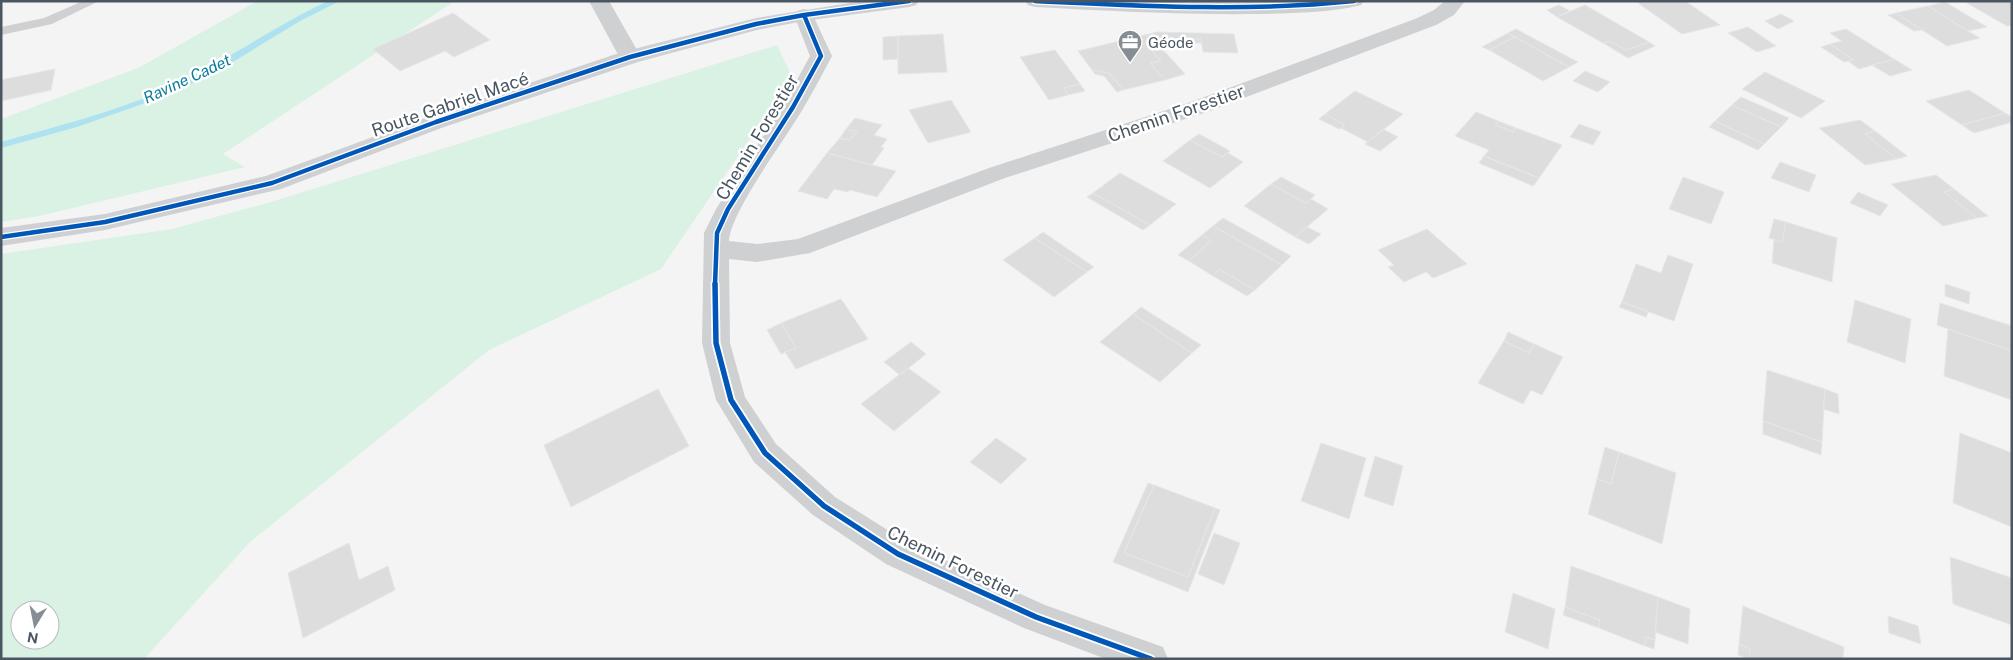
<svg xmlns="http://www.w3.org/2000/svg" width="2013" height="660" font-family="'Public Sans',sans-serif">
<style>
.green{fill:#d9f2e3;fill-rule:evenodd}
.lines{fill:none;stroke-linecap:round;stroke-linejoin:round}
.stream{fill:#aee2f0;fill-rule:evenodd}
.building{fill:#ddddde;stroke:#e5e6e7}
.service{fill:#ced0d2;fill-rule:evenodd}
.minor{fill:#ced0d2;fill-rule:evenodd}
.secondary{fill:#ced0d4;fill-rule:evenodd}
.cycleway-far1-casing{stroke:#fff;stroke-width:7}
.cycleway-casing{stroke:#fff;stroke-width:9}
.cycleway-far1{stroke:#0057b8;stroke-width:4.5}
.cycleway{stroke:#0057b8;stroke-width:5.5}
.labels{text-anchor:middle;dominant-baseline:central;stroke-width:5;stroke-linejoin:round;paint-order:stroke}
.far-poi-label{font-size:15px;fill:#4a5661;stroke:#fff;text-anchor:start}
.far-water-label{font-size:16px;font-style:italic;fill:#0c7c9b;stroke:#fff}
.street-label{font-size:18px;fill:#4a5661;stroke:#fff}
</style>
<rect width="100%" height="100%" fill="#f4f4f4"/>
<path class="green" d="M258,1h197l-232,153 22,13 -206,49 -38,6v-103l137,-51z
M777,45l15,32 -131,192 -172,81 -239,192 -106,117h-143v-405l171,-25 99,-27zM20,610h30v30h-30z"/>
<g class="lines">
<path class="stream" d="M328,1h12l-40,20 -72,44 -57,29 -94,33 -76,21v-6c53,-15 113,-30 163,-52 57,-25 108,-63 164,-89z"/>
</g>
<path class="building" d="M1644,1h41l35,24 -38,9 -44,-31z
M1974,1h38v24l-5,1 -40,-23z
M1945,2l42,25 -19,4 -40,-25z
M1559,5l11,6 -13,6 -10,-7z
M1585,5l26,15 38,22 -23,8 -16,-9 -7,2 -46,-26z
M1928,6l40,25 12,7 -33,8 -51,-33z
M453,13l37,27 -36,17 -9,-6 -45,20 -27,-22z
M1896,13l26,17 -8,1 -26,-16z
M1781,14l13,7 -16,8 -13,-8z
M1748,27l28,19 -19,6 -29,-19z
M1516,29l62,33 -9,5 -61,-34z
M1846,29l48,30 -35,10 -11,-8 6,-1 -24,-16 12,-3 -12,-8z
M1157,32l77,2 4,19 -35,-1 -2,-13h-38l-18,3 16,19 -11,2 15,17 -42,10 -14,-17 -17,-3 -14,-19z
M1508,33l7,4 -26,13 -7,-3z
M943,34l4,38 -49,2v-38z
M898,36v23l-15,1v-23z
M1515,37l54,30 -26,14 -54,-31z
M1163,39h38l1,4h-45l28,31 -20,6 -15,-17 11,-2 -16,-19z
M1610,41l16,9 23,-8 6,4 -27,12 -25,-15z
M1830,44l24,16 -10,2 -23,-15z
M1055,50l25,34 -16,4 4,7 -19,5 -29,-43z
M1894,59l18,11 -22,6 -18,-11z
M55,69l-4,21 -50,11v-21z
M1092,70l17,3 14,17 -6,2 -13,-16 -9,-2z
M1585,71l25,11 -12,10 -25,-11z
M1765,72l60,29 -24,17 -59,-29z
M1080,84l5,7 -17,4 -4,-7z
M1969,90l36,23 -43,12 -36,-24z
M1355,91l48,23 -35,28 -27,-14 4,-3 -20,-11z
M1741,97l48,21 -8,9 -49,-22z
M951,100l20,32 -43,11 -19,-33z
M1732,105l49,22 -17,17 -49,-23z
M1476,112l22,9 -3,4 18,7 3,-4 46,17 -23,33 -55,-22 5,-6 -34,-14z
M2005,113l7,4v5l-38,11 -12,-8z
M1325,114l20,11 -6,4 -20,-10z
M855,118l27,7 -8,10 13,4 -6,8 3,1 -12,17 -45,-12 13,-15 10,2 7,-8 -11,-3z
M1860,120l15,11 -10,3 32,25 -32,6 -46,-37z
M1498,121l18,7 -3,4 -18,-7z
M1715,121l49,23 -6,6 -49,-23z
M1579,124l22,8 -8,13 -23,-8z
M846,129l11,3 -7,8 -10,-2z
M1383,129l15,8 -18,14 -15,-7z
M1875,131l32,25 -10,3 -32,-25z
M1199,134l31,17 -8,6 -32,-17z
M1190,140l32,17 6,-4 15,9 -33,26 -47,-27z
M827,153l45,12 24,6 -19,26 -27,-7 -2,2 -14,-3 -7,10 -29,-8z
M1484,156l55,22 -6,8 -54,-23z
M1780,162l36,13 -7,17 -38,-14z
M1120,173l56,31 -26,21 -57,-32z
M1936,175l18,14 -10,3 33,26 -34,8 -52,-42z
M1281,177l34,18 -9,8 -35,-19z
M1683,177l41,15 -13,32 -42,-15z
M1271,184l35,19 5,-4 17,10 -33,28 -51,-31z
M1954,189l34,27 -11,2 -33,-26z
M1858,192l30,13 -8,11 -30,-13z
M1093,193l57,32 -7,5 -56,-33z
M1223,218l68,38 -9,9 -69,-39z
M1774,219l12,3 -4,20 -13,-4z
M1786,222l51,16 -5,44 -60,-19 2,-23 8,2z
M1213,226l69,39 -27,25 -36,-21 -6,7 -24,-15 22,-20 -9,-6z
M1307,227l14,7 -12,10 -14,-7z
M1427,229l40,35 -34,14 -7,-6 -22,10 -16,-15 6,-2 -16,-15z
M1043,232l51,35 -7,5 -52,-34z
M1202,235l9,6 -22,20 -11,-6z
M1035,238l52,34 -33,25 -51,-37z
M1668,255l25,9 -19,57 -52,-19 14,-38 25,9z
M1219,269l36,21 -8,6 -34,-20z
M1945,284l25,8 -1,12 -24,-8z
M841,299l27,40 -72,30 -11,-17 11,-4 -15,-25z
M1855,300l56,19 -6,44 -58,-21z
M1622,302l26,10 -2,5 -27,-10z
M1940,303l72,23v25l-75,-26z
M1141,307l60,38 -9,8 -59,-39z
M1133,314l59,39 -32,29 -60,-40z
M781,323l15,25 -15,6 -14,-24z
M1948,329l64,22v49l-68,-24z
M1508,332l26,12 -5,9 -25,-12z
M1504,341l25,12 5,-9 29,13 -21,38 -11,-5 -8,14 -45,-21z
M911,342l15,12 -26,21 -16,-13z
M908,368l33,24 -47,39 -33,-27z
M1767,370l58,19 -3,53 -59,-21z
M658,389l31,57 -118,61 -27,-62z
M1825,389l13,5 1,20 -16,-5z
M1763,421l59,21 -1,13 -58,-21z
M1960,433l52,20v74l-59,-24z
M996,438l31,21 -26,25 -31,-22z
M1321,443l45,15 -17,61 -48,-18z
M1605,447l14,5 -8,32 -14,-5z
M1619,452l57,21 -14,71 -74,-30 9,-35 14,5z
M1375,456l28,10 -10,40 -29,-10z
M1148,483l6,2 -30,68 64,24 27,-69 5,2 -32,82 -75,-30z
M1154,485l61,23 -27,69 -64,-24z
M1214,533l26,10 -16,42 -26,-11z
M349,543l10,37 29,-14 7,24 -92,48 -15,-65z
M1950,557l62,21v47l-59,-21z
M1571,566l87,31 -3,43 -9,-3 -1,9 -46,-18 1,-8 -35,-13z
M1513,593l42,16 -7,40 -43,-17z
M1658,597l32,12 -2,35 -33,-12z
M1743,606l101,41 -1,12h-94l1,-10 -11,-5z
M1565,607l35,13 -1,8 -36,-13z
M1888,616l30,10 3,18 -32,-11z
M1646,637l9,3 -1,9 -9,-3z
M1739,644l11,5 -1,10 -11,-4z"/>
<g class="lines">
<path class="service" d="M83,1h16l-47,23 -51,11v-8l43,-9z"/>
<path class="minor" d="M589,1h20l32,56 -3,5 -8,1 -8,-1z
M1445,1h20l-11,14 -18,10 -229,87 -202,66 -195,75 -53,9 -28,-3 1,84 15,54 31,47 59,53 75,47 135,61 118,42 5,12h-62l-82,-31 -138,-64 -73,-49 -59,-53 -33,-54 -5,-8 -14,-57 2,-110 12,-24 66,-102 28,-51 -16,-41 3,-4 7,-2 7,2 21,45c-9,17 -18,34 -28,51 -17,30 -74,105 -75,134l28,3 41,-5 191,-71 202,-66 224,-83 19,-9z"/>
<path class="secondary" d="M862,1h57l-3,4 -7,2 -105,14 -47,9 -119,32 -194,65 -163,62 -176,41 -104,16v-18l104,-14 161,-38 162,-59 194,-65 134,-34z
M1025,1h339l-3,4c-32,8 -69,8 -102,9 -75,1 -149,-3 -224,-7l-7,-2z"/>
<defs>
<path id="cycleway-far1" d="M1035,1c107,5 212,11 319,0
M1,237l104,-15 167,-39 164,-61 194,-65 126,-33 48,-9 105,-14
M715,285l2,-52 11,-24 65,-102 28,-51 -17,-41"/>
<path id="cycleway" d="M715,284l1,59 15,57 34,53 59,53 74,48 138,63 115,42"/>
</defs>
<use href="#cycleway-far1" class="cycleway-far1-casing"/>
<use href="#cycleway" class="cycleway-casing"/>
<use href="#cycleway-far1" class="cycleway-far1"/>
<use href="#cycleway" class="cycleway"/>
</g>
<defs>
<symbol id="office-pin" viewBox="-11 -11 22 30"><path d="M0 17L-7.5 6A9.5 9.5 0 1 1 7.5 6Z" fill="#868d94" stroke="#fff"/><path d="M-6-3h4V-5.5h4V-3h4V5H-6ZM-1-4.5V-3h2v-1.5ZM-6 0V1H6V0Z" fill="#fff"/></symbol>
</defs>
<g fill-rule="evenodd">
<use href="#office-pin" x="1116" y="28" width="28" height="38"/>
</g>
<g class="labels">
<g class="far-poi-label">
<text x="1148" y="42">Géode</text>
</g>
<g class="far-water-label">
<text transform="translate(187 79) rotate(-25)">Ravine Cadet</text>
</g>
<g class="street-label">
<text transform="translate(450 104) rotate(-19)">Route Gabriel Macé</text>
<text transform="translate(1176 113) rotate(-19)">Chemin Forestier</text>
<text transform="translate(757 137) rotate(-59)">Chemin Forestier</text>
<text transform="translate(953 562) rotate(26)">Chemin Forestier</text>
</g>
</g>
<rect width="2013" height="660" fill="none" stroke="#4a5661" stroke-width="5"/>
<g transform="translate(35 625) rotate(190)"><circle r="24" fill="#ffffff" stroke="#b7bbc0"/>
<path d="M0-4L9 19L0 12L-9 19Z" fill="#868d94"/>
<text y="-8" font-size="14" font-weight="bold" text-anchor="middle" fill="#4a5661">N</text>
</g>
</svg>
